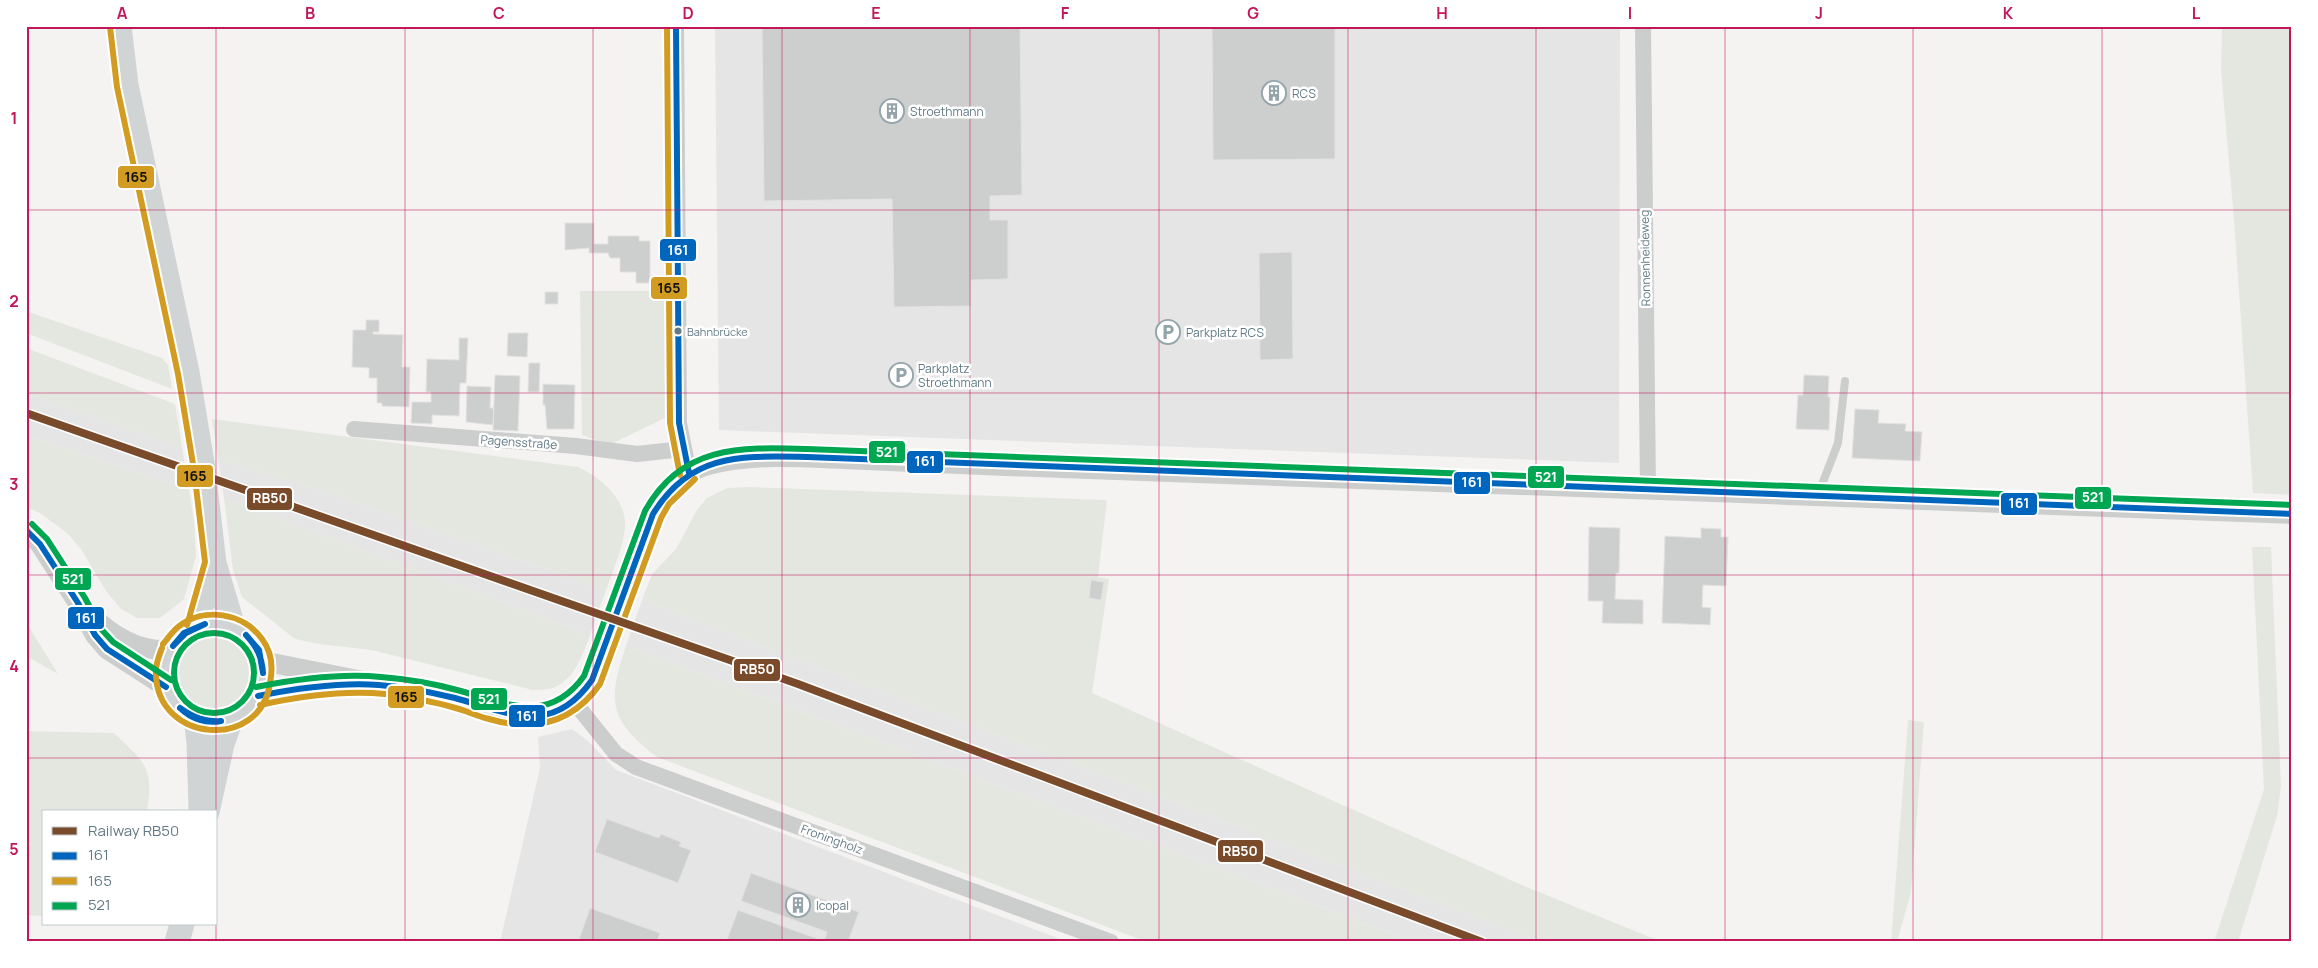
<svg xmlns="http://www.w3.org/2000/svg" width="2318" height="968" font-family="Manrope,sans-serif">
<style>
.built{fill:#e4e5e4}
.green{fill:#e4e7df}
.building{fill:#cdcfce;stroke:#e3e2e1}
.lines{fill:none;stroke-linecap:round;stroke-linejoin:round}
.service{stroke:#cccdcd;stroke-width:8}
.minor{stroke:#cccdcd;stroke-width:16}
.tertiary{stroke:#cccdcd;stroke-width:20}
.primary{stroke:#d1d4d5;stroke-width:25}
.bus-1-casing{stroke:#fff;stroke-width:10}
.bus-2-casing{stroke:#fff;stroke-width:10}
.bus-3-casing{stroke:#fff;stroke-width:10}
.bus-1{stroke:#0065bd;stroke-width:6}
.bus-2{stroke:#d29b21;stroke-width:6}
.bus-3{stroke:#00a651;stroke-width:6}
.rail-1-casing{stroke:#fff;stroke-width:11}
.rail-1{stroke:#7a4b2a;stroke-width:8}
.grid{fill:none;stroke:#c2185b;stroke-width:1;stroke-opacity:0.55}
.bus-dot{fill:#617a85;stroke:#fff;stroke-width:2}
.labels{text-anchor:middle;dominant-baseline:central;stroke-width:5;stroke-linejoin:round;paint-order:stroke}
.bus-label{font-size:11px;fill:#617a85;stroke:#fff;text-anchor:start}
.poi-label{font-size:12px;fill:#617a85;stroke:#fff;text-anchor:start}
.street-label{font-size:12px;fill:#617a85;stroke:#fff}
.line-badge{stroke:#fff;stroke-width:2}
.badge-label{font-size:14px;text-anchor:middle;font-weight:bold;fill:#fff}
.pale-badge-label{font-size:14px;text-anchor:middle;font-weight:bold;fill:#111}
.neatline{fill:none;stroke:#c2185b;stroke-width:2}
.grid-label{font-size:16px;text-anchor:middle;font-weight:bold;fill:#c2185b}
</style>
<rect width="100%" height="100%" fill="#f4f3f1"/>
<path class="built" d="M715,26h905l-1,437 -900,-33z
M26,394l156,53 7,43 -163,-55z
M218,459l117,36 271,95 -16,45 -366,-137z
M642,600l900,342h-128l-788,-296z
M572,729l17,13 27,28 452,172h-568l40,-174 -2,-31z"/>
<path class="green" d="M2222,26h70v469l-39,-2 -19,-273 -13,-150z
M580,291h86l3,125 -60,29 -27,-10z
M26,311l136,47 6,7 4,24 -146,-56z
M26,348l149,56 7,43 -156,-53z
M212,419l366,48c23,10 49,33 47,60 -2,22 -12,43 -19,63l-271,-95 -117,-36z
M26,435l163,55 5,31 2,35 -12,43 -24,19h-23l-16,-9 -15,-18 -25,-42 -14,-16 -27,-20 -14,-6z
M750,487l357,13 -9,77 11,2 -17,114 432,193 138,56h-120l-900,-342 10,-26 24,-25 21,-39 10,-12 20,-10z
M224,498l366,137c-7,20 -16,45 -37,53 -6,2 -14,1 -20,2l-162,-40 -52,-6 -24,-5 -53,-42 -9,-27z
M2252,547h19l10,239 -4,30 -39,126h-24l50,-153z
M26,622l32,52 -32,-18z
M177 671a39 39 0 1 1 78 0a39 39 0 1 1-78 0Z
M626,646l777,292 11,4h-267l-490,-185c-48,-36 -50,-56 -31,-111z
M1908,720l16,2 -13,170 -14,50h-6z
M26,731l88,2c31,30 40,33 33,79h-103v104l-18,-1z"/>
<path class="building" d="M762,26h258l2,169 -32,1v24h18v59l-37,1v26l-77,1 -2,-108 -128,2z
M1212,26h123v133l-122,1z
M565,223h29v21h14v-8h31v5h11v42h-14v-11h-16v-14h-10l-2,-5h-19v-5l-24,2z
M1292,252l1,107 -33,1 -1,-107z
M545,292h13v12h-13z
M366,320h13v12h-6v2l30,1 -1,32h8l-1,40 -27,-1v-3h-5v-25h-8v-10l-17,-1 1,-37h13z
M508,333h20l-1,24 -20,-1z
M459,338h9l-2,45h-6l-1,33 -27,-1v9l-21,-1 1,-21h19v-10h-5l1,-33 32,1z
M529,363h11l-1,29h-11z
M495,375l25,1 -2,55 -25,-1z
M1804,375l25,1 -1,21h2l-1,33 -33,-1 2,-34h5z
M543,384l32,1 -1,44h-27l-2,-24h-2z
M467,386l24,1 -1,21h4l-1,17 -27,-3z
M1855,409l24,1 -1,13 28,1 -1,7 17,1 -2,29 -68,-3z
M1589,527l31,1 -1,45h-3l-1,26 28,1v24l-41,-1 1,-22h-15z
M1701,528l20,1v8h7l-2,49 -23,-1 -1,22 9,1 -1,17 -48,-2 3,-87 36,2z
M1091,580l13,2 -3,18 -12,-2z
M607,819l52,19 2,-4 20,8 -2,4 12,4 -13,33 -83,-31z
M751,873l108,39 -11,30h-122l12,-32 86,31 3,-9 -86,-31z
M590,908l70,25 -3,9h-79z"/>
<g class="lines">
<path class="service" d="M1818,495l20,-52 7,-62"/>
<path class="minor" d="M676,26l3,397 10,50
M1643,26l5,464
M354,429l222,17 61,8 46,-5
M575,703l41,51 20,13 475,175"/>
<path class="tertiary" d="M26,530l14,14 38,59 17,32 12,14 59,38
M90,614c22,22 48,38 80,36
M262,661l192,38 42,13 22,3 19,1 22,-5 16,-8 9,-8 8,-15 61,-166c12,-21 31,-43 55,-49 50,-13 107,-7 158,-5 83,4 167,7 250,10 392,13 784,30 1176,44
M258,696l38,-8 49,-2"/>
<path class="primary" d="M119,26l7,59 61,287 16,97 11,94 19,64
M165 673a49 49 0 1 1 98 0a49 49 0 1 1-98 0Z
M195,627l19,-64
M196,719l3,22 2,68
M207,812l15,-68 9,-25
M177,942l5,-18"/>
<defs>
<path id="bus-1" d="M676,26l3,397 10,50
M26,530l14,14 38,59 17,32 12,14 59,38
M246,635l13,15 4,23
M246,635c11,12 16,22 17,38
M173,646l11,-13 21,-9
M173,646l13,-13 19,-9
M258,696c40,-8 81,-14 121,-11 25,2 51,7 76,13 54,15 97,39 137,-18l61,-166c38,-62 89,-58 154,-57l1485,57
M180,708c14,10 25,14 41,13
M180,708c11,11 26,16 41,13"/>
<path id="bus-2" d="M667,26l3,397 10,52
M110,27l7,60 61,287 16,96 11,92 -18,63
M162,648c-3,8 -7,17 -6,26 1,69 105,77 114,9 3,-15 2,-31 -8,-44 -18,-26 -59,-33 -84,-12 -6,5 -10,11 -15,17
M260,705c41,-9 83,-15 125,-11 22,3 46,7 67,13 13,3 24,9 37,12 45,13 83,5 111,-35l61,-166 8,-14 26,-25"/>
<path id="bus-3" d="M32,524l15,15 38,59 17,32 11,12 58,38
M174 673a40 40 0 1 1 80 0a40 40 0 1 1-80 0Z
M256,687c41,-8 84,-14 125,-10 25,2 51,6 76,13 48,13 91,36 127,-14l61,-165c36,-66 95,-64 162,-62l1485,56"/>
</defs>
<use href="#bus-1" class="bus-1-casing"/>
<use href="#bus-2" class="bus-2-casing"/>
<use href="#bus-3" class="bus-3-casing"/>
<use href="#bus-1" class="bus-1"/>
<use href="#bus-2" class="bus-2"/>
<use href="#bus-3" class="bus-3"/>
<defs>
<path id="rail-1" d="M26,413l772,271 684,258"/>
</defs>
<use href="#rail-1" class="rail-1-casing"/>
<use href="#rail-1" class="rail-1"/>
</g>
<path class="grid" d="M216,26v786M405,26v916M593,26v916M782,26v916M970,26v916M1159,26v916M1348,26v916M1536,26v916M1725,26v916M1913,26v916M2102,26v916M26,210h2266M26,393h2266M26,575h2266M26,758h2266M216,924v18"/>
<defs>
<symbol id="building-ring" viewBox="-11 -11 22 22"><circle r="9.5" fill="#fff" stroke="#94a4ab" stroke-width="1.5"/><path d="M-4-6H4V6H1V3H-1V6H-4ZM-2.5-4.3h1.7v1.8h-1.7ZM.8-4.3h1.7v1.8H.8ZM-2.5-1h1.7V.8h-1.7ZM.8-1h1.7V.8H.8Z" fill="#94a4ab"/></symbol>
<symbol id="parking-ring" viewBox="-11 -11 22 22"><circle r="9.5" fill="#fff" stroke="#94a4ab" stroke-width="1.5"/><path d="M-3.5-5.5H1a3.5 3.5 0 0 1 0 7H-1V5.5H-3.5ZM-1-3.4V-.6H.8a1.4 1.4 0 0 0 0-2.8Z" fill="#94a4ab"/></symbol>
</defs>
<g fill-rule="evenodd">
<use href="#building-ring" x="1260" y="79" width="28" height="28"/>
<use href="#building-ring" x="878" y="97" width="28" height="28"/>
<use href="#parking-ring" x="1154" y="318" width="28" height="28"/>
<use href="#parking-ring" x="887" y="361" width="28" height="28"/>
<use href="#building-ring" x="784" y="891" width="28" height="28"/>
</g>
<circle class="bus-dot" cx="678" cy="331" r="4.5"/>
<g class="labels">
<g class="bus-label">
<text x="687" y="331">Bahnbrücke</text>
</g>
<g class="poi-label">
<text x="1292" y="93">RCS</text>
<text x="910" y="111">Stroethmann</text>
<text x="1186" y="332">Parkplatz RCS</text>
<text x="918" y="368">Parkplatz<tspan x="918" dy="14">Stroethmann</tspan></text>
<text x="816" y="905">Icopal</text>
</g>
<g class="street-label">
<text transform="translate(1645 258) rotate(-91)">Ronnenheideweg</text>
<text transform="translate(519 442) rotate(4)">Pagensstraße</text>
<text transform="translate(832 839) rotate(20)">Froningholz</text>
</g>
</g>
<g class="line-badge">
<rect x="117" y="165" width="38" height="24" rx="5" fill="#d29b21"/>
<rect x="659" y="238" width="38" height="24" rx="5" fill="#0065bd"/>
<rect x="650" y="276" width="38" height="24" rx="5" fill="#d29b21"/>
<rect x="868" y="440" width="38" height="24" rx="5" fill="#00a651"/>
<rect x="906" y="450" width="38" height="24" rx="5" fill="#0065bd"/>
<rect x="176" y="464" width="38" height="24" rx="5" fill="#d29b21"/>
<rect x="1527" y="465" width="38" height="24" rx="5" fill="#00a651"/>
<rect x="1453" y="471" width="38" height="24" rx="5" fill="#0065bd"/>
<rect x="2074" y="486" width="38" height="24" rx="5" fill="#00a651"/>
<rect x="246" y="487" width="47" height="24" rx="5" fill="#7a4b2a"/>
<rect x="2000" y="492" width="38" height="24" rx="5" fill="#0065bd"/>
<rect x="54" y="567" width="38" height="24" rx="5" fill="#00a651"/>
<rect x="67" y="606" width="38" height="24" rx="5" fill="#0065bd"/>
<rect x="733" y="658" width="48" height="24" rx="5" fill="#7a4b2a"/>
<rect x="387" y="685" width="38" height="24" rx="5" fill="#d29b21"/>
<rect x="470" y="687" width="38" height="24" rx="5" fill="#00a651"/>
<rect x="508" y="704" width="38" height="24" rx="5" fill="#0065bd"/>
<rect x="1217" y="839" width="47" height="24" rx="5" fill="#7a4b2a"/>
</g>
<g class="badge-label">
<text x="678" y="255">161</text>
<text x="887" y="457">521</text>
<text x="925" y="466">161</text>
<text x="1546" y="482">521</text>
<text x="1472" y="487">161</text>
<text x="2093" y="502">521</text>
<text x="270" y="503">RB50</text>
<text x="2019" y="508">161</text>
<text x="73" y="584">521</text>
<text x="86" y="623">161</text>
<text x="757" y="674">RB50</text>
<text x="489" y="704">521</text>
<text x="527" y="721">161</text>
<text x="1240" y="856">RB50</text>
</g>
<g class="pale-badge-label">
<text x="136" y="182">165</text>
<text x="669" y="293">165</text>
<text x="195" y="481">165</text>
<text x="406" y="702">165</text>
</g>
<rect width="2318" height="968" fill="none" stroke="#ffffff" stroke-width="55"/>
<rect x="42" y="810" width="175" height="115" fill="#ffffff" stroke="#c0cace"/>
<rect x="52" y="827" width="25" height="8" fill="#7a4b2a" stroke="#c0cace"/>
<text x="88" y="836" font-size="15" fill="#617a85">Railway RB50</text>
<rect x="52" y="852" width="25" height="8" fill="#0065bd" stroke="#c0cace"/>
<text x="88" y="860" font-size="15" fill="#617a85">161</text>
<rect x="52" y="877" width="25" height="8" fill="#d29b21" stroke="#c0cace"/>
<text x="88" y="886" font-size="15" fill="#617a85">165</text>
<rect x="52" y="902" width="25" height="8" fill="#00a651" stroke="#c0cace"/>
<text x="88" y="910" font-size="15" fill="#617a85">521</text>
<rect x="28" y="28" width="2262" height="912" class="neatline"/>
<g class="grid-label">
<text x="122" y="19">A</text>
<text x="310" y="19">B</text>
<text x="499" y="19">C</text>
<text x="688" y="19">D</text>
<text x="876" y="19">E</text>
<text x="1065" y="19">F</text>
<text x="1253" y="19">G</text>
<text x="1442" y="19">H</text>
<text x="1630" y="19">I</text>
<text x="1819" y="19">J</text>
<text x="2008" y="19">K</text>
<text x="2196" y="19">L</text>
<text x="14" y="124">1</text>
<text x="14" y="307">2</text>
<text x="14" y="490">3</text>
<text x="14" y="672">4</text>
<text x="14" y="855">5</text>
</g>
</svg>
